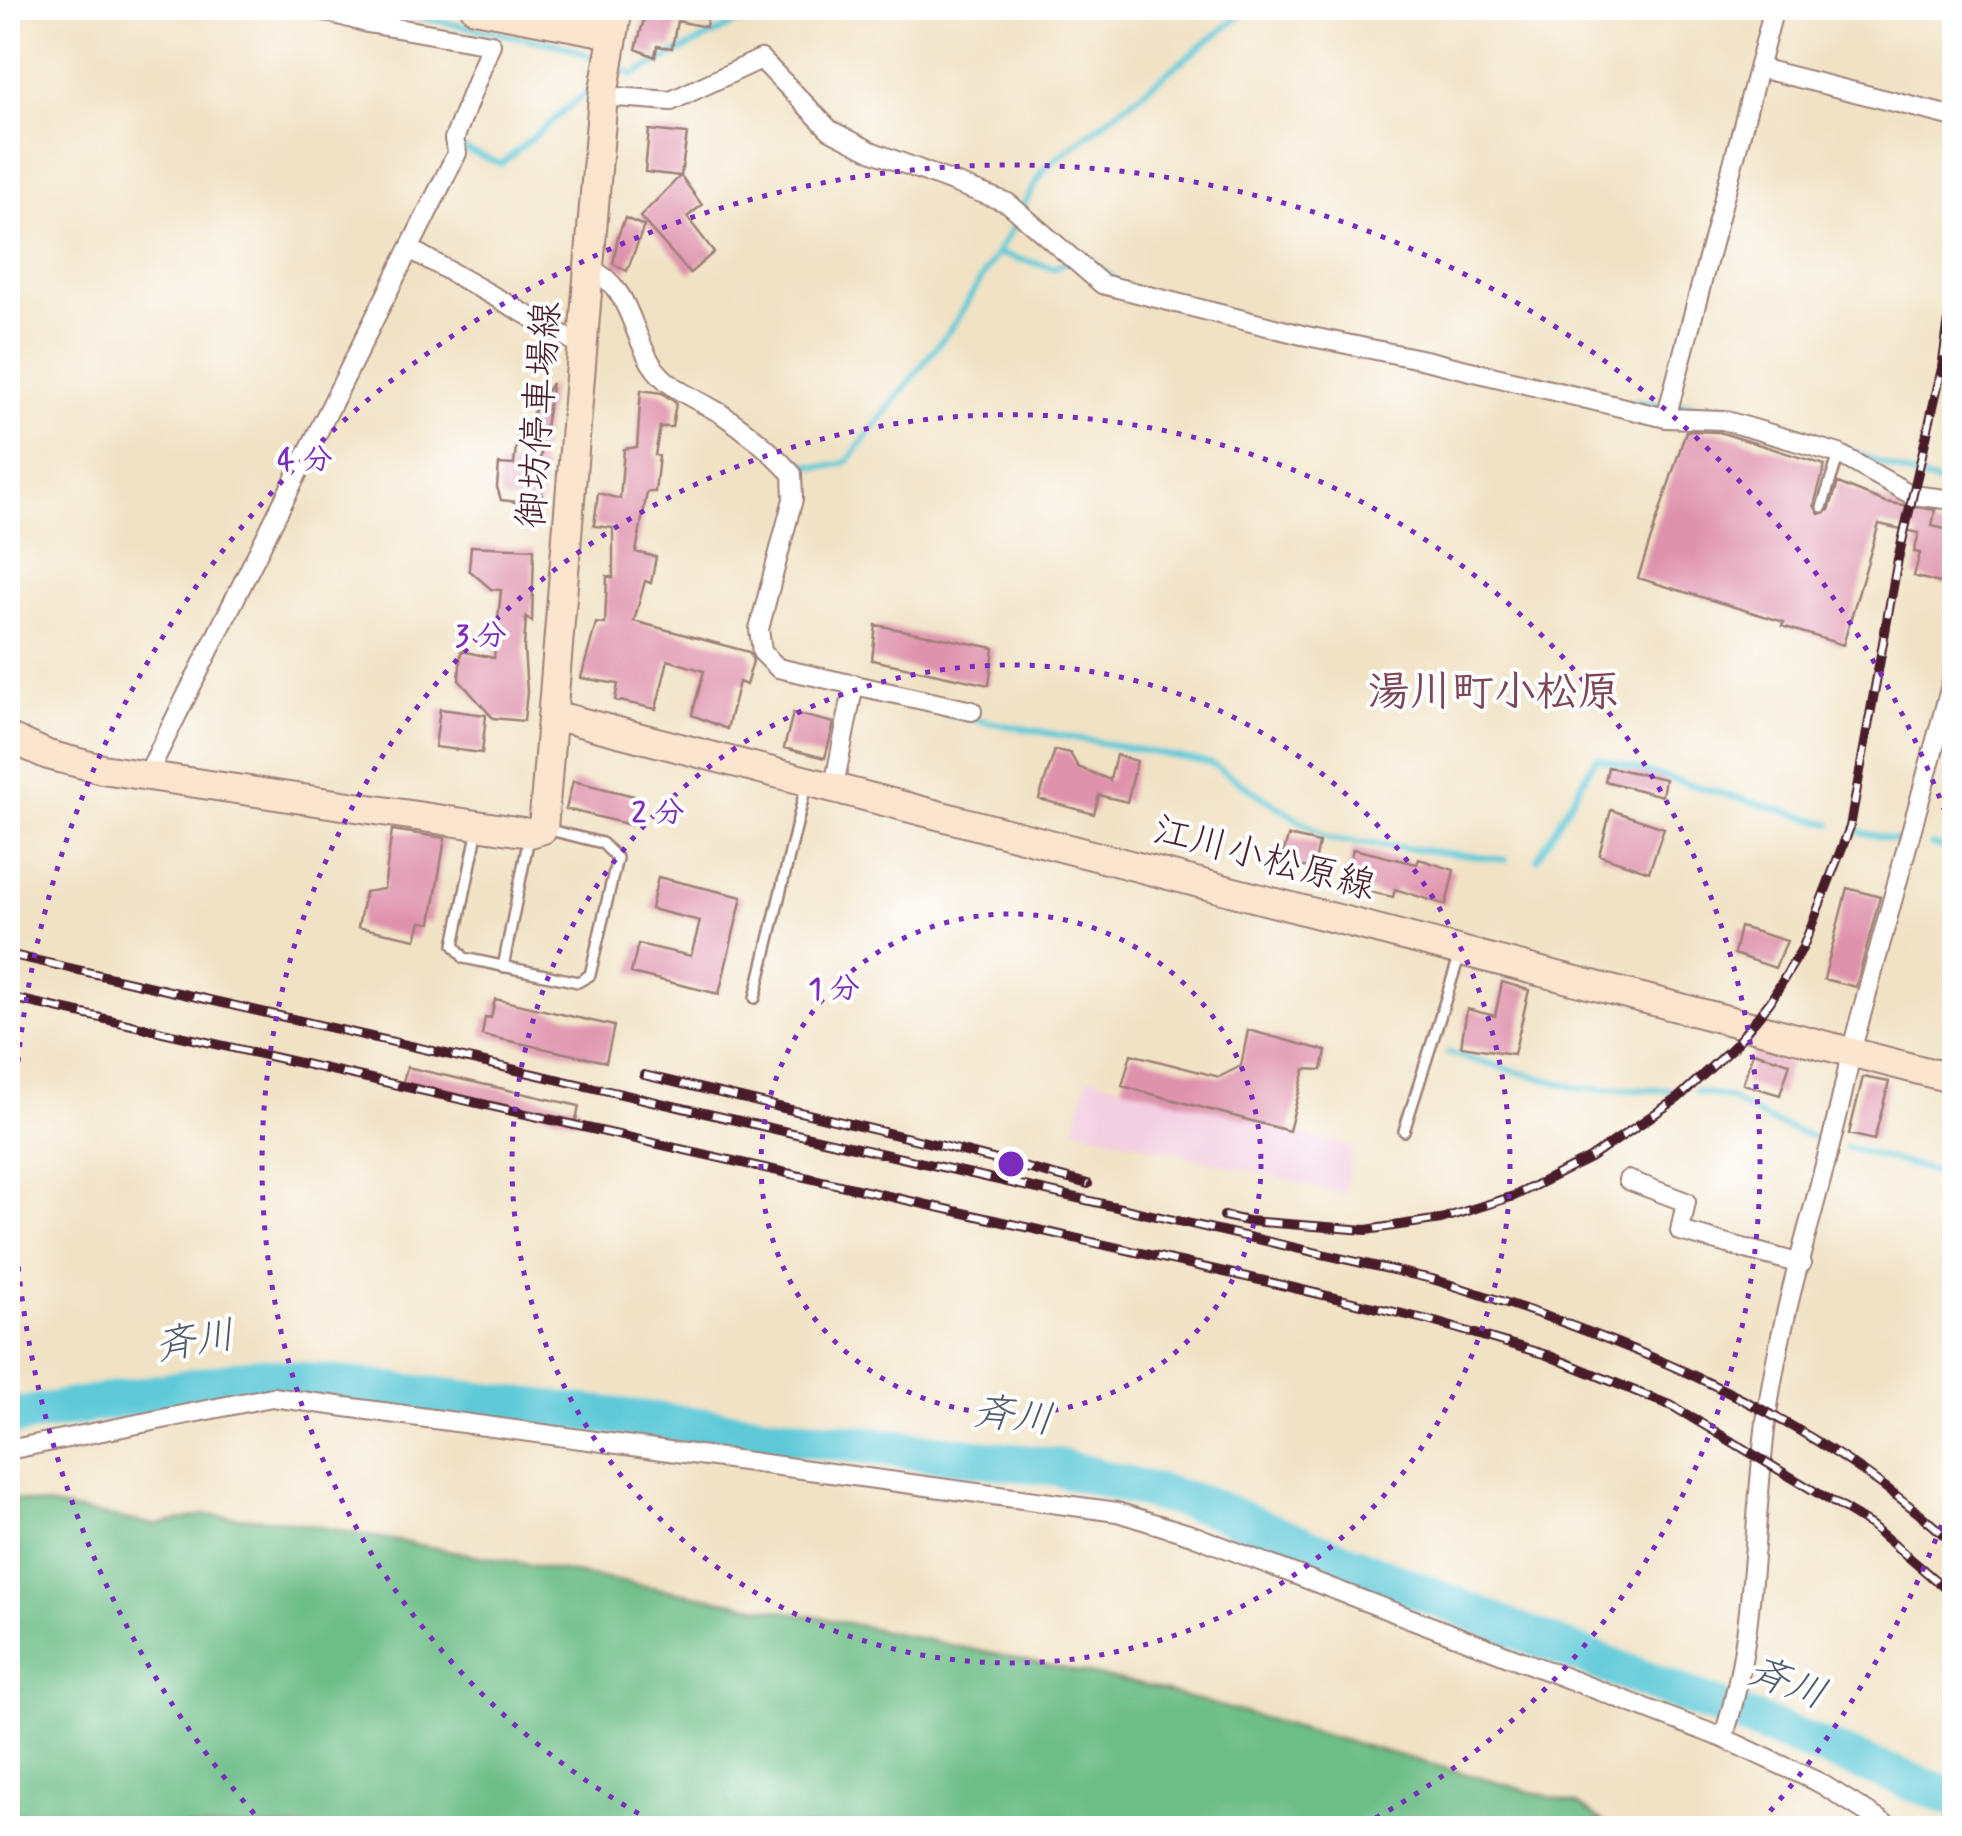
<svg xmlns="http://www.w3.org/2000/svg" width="1962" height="1836" font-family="Mynerve,'Klee One',sans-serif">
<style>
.built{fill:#f2cfe1}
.forest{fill:#6dbd87;stroke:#5c6e59;stroke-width:2.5}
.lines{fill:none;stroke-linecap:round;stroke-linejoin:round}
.stream{stroke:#5ec9d8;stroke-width:6}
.river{stroke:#5ec9d8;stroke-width:38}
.building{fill:#df92ac}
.lane-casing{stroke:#9e8078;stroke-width:14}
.street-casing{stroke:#9e8078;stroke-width:22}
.secondary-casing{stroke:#9e8078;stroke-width:32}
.lane{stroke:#fff;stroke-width:9}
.street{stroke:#fff;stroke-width:18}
.secondary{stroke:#fbe5cf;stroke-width:28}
.rail-casing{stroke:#4a1f2b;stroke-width:10}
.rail{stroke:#fff;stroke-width:6;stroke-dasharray:19;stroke-linecap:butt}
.ring{fill:none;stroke:#7b2cbf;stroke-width:5;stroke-dasharray:5 10}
.labels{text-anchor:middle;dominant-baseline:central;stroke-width:8;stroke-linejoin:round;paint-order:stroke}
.street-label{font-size:38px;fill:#4a1f2b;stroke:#fff}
.water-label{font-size:40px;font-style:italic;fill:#515a68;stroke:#fff}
.quarter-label{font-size:42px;font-weight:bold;fill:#7e4758;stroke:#fff}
.centre{fill:#7b2cbf;stroke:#fff;stroke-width:5}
.ring-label{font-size:30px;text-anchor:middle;font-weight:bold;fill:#7b2cbf;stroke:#fff;stroke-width:8;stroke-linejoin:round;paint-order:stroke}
</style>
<rect width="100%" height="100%" fill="#fff"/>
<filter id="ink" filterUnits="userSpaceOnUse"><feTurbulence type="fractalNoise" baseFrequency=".01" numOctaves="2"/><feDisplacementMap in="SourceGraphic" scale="20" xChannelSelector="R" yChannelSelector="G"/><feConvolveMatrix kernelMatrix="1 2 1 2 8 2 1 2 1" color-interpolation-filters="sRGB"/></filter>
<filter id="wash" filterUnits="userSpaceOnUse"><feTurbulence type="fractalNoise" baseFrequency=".0048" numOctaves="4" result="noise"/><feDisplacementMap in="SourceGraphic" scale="40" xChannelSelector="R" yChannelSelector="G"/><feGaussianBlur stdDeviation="2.25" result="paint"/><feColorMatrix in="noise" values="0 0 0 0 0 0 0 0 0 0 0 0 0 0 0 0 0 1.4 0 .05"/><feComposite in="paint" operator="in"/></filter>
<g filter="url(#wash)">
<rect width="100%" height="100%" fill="#f1e2c5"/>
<path class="built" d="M1088,1077l266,71 -10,46 -269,-66z"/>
<path class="forest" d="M8,1498l148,27 49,-10 77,5 555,101 309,65 433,119 32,23h-1603z"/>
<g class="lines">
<path class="stream" d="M372,8l193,38 35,14
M616,67l17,8 133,-67
M461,148l40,16 92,-77
M1024,204l21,-36 205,-160
M999,254l56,14 11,-7
M1085,257l30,23
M665,368l34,24
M1633,402l23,1
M1680,403l45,10
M1819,439l97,38 38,10
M779,449c24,17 39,23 68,13l107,-138 59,-97
M945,714l265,49 119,76 177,21
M1857,831l42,10
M1931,845l23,4
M1537,859l59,-101 235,66
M1448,1053l133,36 100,1
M1696,1091l33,7 38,22 56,21
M1846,1147l108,30"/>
<path class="river" d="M8,1418l252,-42 797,91 148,38 316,127 433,166"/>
</g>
<g id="blocks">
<path class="building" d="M647,8h62l-3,19 -29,-6 -5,27 -15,-2 -2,11 -19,-8z
M649,130l38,4 -6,42 21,29 -15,12 27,35 -24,21 -50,-56 40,-41 -35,-4z
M625,218l19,8 -17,45 -14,-7 5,-28z
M552,383l-13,83h5l-3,39 -40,-5 -4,-13 2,-23 15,1 3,-27z
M641,390l21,3 14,10 -4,24h-12l-5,28 4,1 -4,36h-8l-11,60 20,5 -5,26 -6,-2 -11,40 115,31 4,9 -7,24 -7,-3 -12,47 -35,-14 12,-44 -36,-11 -12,49 -41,-9 3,-16 -37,-6 15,-55 9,1 2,-48 6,2v-50l-19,-2 4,-33 22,6 4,-50 13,-2z
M1686,431l33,1 106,33 -11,40 5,9 10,-4 9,-27 47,19 50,8 -3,16 22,5v56l-40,-11 6,-23 -6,-1 5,-19 -40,-9 -36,121 -61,-19 2,-4 -146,-44z
M471,546l63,3 -2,73 -6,-5 -2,31 3,44 -3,29 -31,-3 -34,-38 2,-29 33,7 7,-68 -10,-1 -22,-19z
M876,625l118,23 -5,37 -117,-25z
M440,709l46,6 -4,38 -47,-6z
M793,713l41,10 -9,35 -41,-10z
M1055,750l15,3 8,14 32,13 6,-25 21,6 -10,41 -28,-7 -5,19 -55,-15z
M1608,767l57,12 -3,17 -57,-15z
M573,781l65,16 -7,28 -65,-16z
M1611,810l53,18 -15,44 -50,-17z
M392,830l53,8 -14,85 -10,-1 -5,17 -58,-12 7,-35 19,-3z
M1288,836l31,7 -5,25 -33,-3z
M1353,849l64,15 2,-5 35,11 -8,35 -51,-16 -2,8 -50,-11z
M658,877l84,20 -23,97 -88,-21 7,-29 53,12 9,-35 -49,-12z
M1847,888l33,9 -24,90 -32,-8z
M1740,927l47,14 -12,27 -41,-14z
M1502,982l27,8 -15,64 -53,-8 6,-37 28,7z
M495,999l119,27 -8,36 -124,-27 3,-18 6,1z
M1248,1030l78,21 -4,19 -17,-1 -16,62 -167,-45 9,-32 88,23 22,-11z
M1753,1052l37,11 -10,32 -37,-11z
M407,1067l172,39 -3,15 -173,-39z
M1863,1077l26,5 -15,58 -25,-6z"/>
</g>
</g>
<g filter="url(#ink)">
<use href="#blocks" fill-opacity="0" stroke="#9e8078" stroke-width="2.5"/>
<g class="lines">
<defs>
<path id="lane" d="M1822,507l17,-53
M478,829l-24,116 10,13 114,24 12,-7 27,-117 -15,-15 -56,-14
M503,967l26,-130
M755,998l51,-212
M1404,1131l55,-174"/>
<path id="street" d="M1759,68l195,49
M603,96l68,5 90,-42 69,71 43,22 135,51 94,81 200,51 123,25 241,58 57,2 116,34 73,41 42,5
M410,249l174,98
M589,268c41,18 41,61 62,95 16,26 44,35 69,50 26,17 51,38 72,61l1,25 -34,130 3,23 16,16 194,43
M1666,418l108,-410
M147,775l310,-622 -3,-14 37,-95 -124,-21 -53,-15
M834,786l20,-102
M1628,1180l58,22 -6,29 121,33
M8,1450l264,-53 845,115 75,23 531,203 97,45 72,45
M1723,1738c35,-105 29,-221 45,-331 17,-120 61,-235 83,-355l103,-378"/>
<path id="secondary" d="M475,8l138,26
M553,715l1401,364
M8,737l40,18 54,14 428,64 13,-4 60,-733 15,-88"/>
</defs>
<use href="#lane" class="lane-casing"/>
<use href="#street" class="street-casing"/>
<use href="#secondary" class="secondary-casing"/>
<use href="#lane" class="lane"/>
<use href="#street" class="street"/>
<use href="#secondary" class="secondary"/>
<defs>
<path id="rail" d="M8,954l1424,325c186,57 377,131 522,265
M8,997l1265,286 155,37 119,35 127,52 197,118 83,71
M644,1075l299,71 145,38
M1224,1216l24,5 118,9 75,-11 73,-23 76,-38 88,-60 57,-53 35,-43 33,-55 47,-120 48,-268 44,-191 12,-82"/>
</defs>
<use href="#rail" class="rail-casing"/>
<use href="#rail" class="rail"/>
</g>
</g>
<g class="ring">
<circle cx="1011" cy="1164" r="250"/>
<circle cx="1011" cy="1164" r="499"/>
<path d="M665 1828A749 749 0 1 1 1357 1828"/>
<path d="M1952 1497A998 998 0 0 1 1758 1825M264 1825A998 998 0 1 1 1952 831"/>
</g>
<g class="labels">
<g class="street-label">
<text transform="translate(540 415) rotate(-86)">御坊停車場線</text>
<text transform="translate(1264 859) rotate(15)">江川小松原線</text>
</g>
<g class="water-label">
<text transform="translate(195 1342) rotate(-9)">斉川</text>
<text transform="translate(1013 1417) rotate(7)">斉川</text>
<text transform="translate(1787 1684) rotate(21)">斉川</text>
</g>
<g class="quarter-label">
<text x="1494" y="693">湯川町小松原</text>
</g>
</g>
<circle cx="1011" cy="1164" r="15" class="centre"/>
<g class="ring-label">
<text x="305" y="469">4 分</text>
<text x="481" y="645">3 分</text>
<text x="658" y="822">2 分</text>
<text x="834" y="998">1 分</text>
</g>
<rect width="1962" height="1836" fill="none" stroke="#fff" stroke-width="40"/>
</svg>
